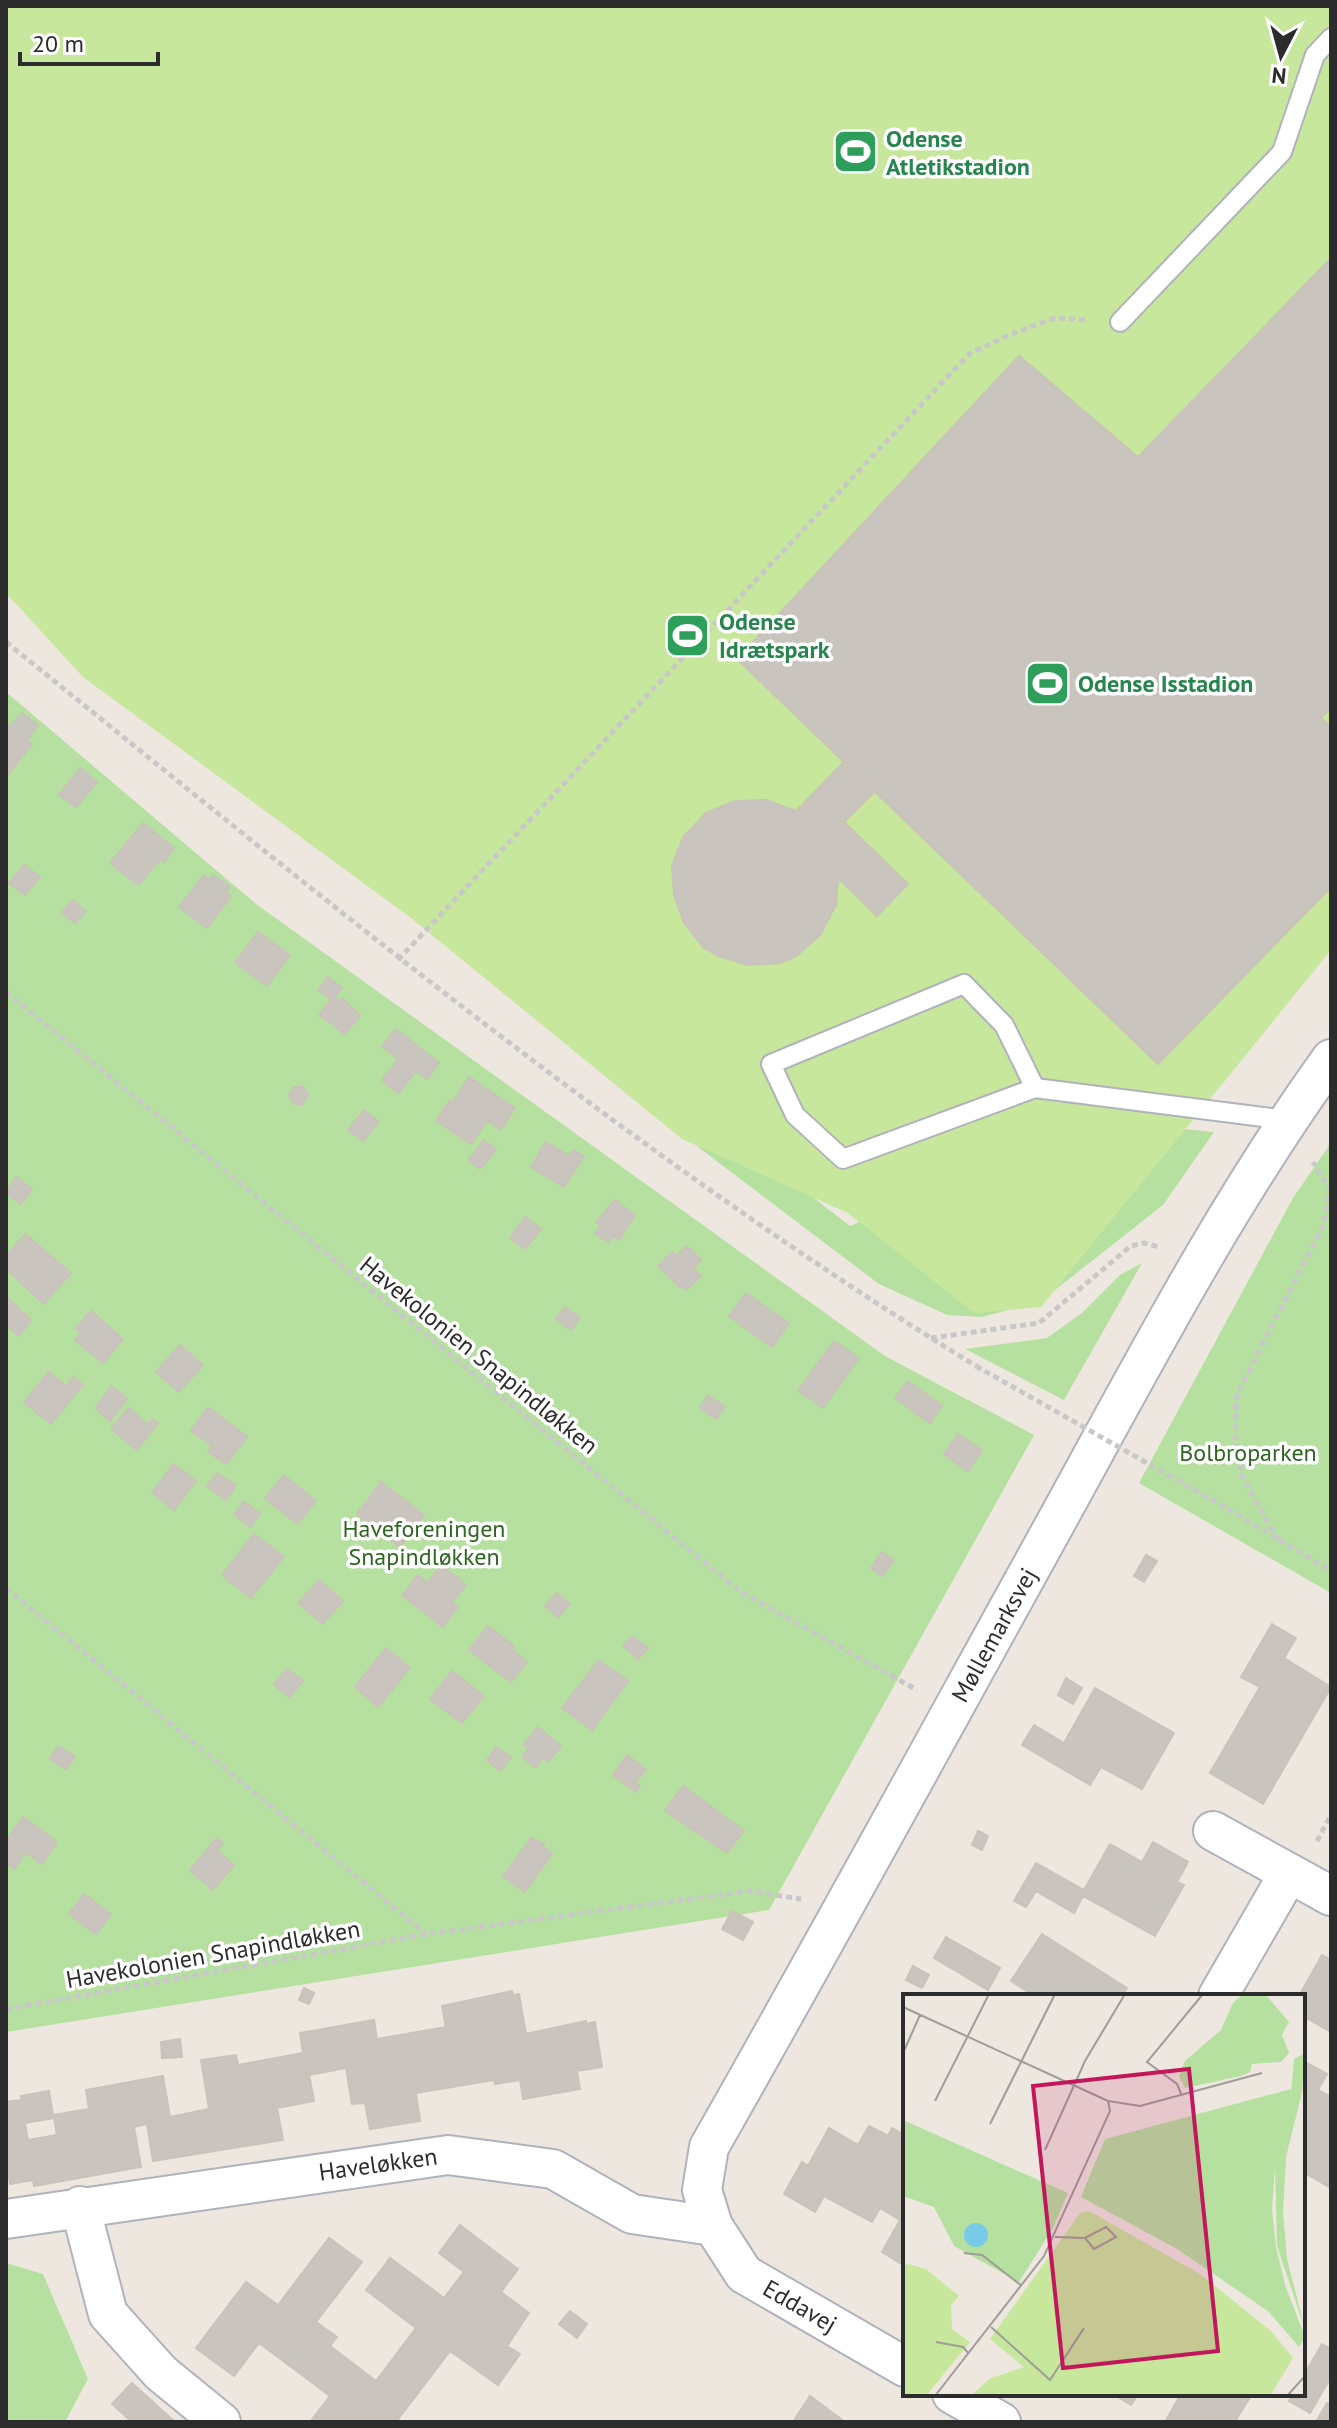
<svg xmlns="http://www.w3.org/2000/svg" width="1337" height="2428" font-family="'PT Sans',sans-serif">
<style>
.green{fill:#b5e0a0}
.pitch{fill:#c6e79c}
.building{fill:#c9c5be;stroke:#c9c3b9;stroke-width:2;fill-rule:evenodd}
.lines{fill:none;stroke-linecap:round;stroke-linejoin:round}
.lane-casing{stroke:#b0b2bc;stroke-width:22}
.street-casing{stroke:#b0b2bc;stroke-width:42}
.path{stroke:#c8c8c8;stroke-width:5;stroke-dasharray:6 4;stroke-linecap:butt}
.lane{stroke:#fff;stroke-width:18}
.street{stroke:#fff;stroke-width:38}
.path-bridge{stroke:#c8c8c8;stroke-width:5;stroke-dasharray:6 4;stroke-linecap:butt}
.labels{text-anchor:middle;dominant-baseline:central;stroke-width:7;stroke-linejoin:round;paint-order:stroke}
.leisure-label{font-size:24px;font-weight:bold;fill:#27864d;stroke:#fff;text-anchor:start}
.street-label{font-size:24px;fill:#2c2c2c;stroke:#fff}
.park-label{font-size:24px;fill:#2d671f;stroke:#fff}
.inset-road{fill:none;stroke:#a09c98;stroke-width:2}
.view{fill:#c2185b;fill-opacity:0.15;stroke:#c2185b;stroke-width:4}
.inset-edge{fill:none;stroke:#2c2c2c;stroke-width:4}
</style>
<rect width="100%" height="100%" fill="#ede7e0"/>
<path class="green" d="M6,692l250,212 629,452 149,79 -265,475 -763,122z
M487,974l218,140 145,112 237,-107 127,13 -51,73 -122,96 -59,16 -35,-2 -68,-31 -177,-134z
M1331,1143v450l-192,-110 154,-285z
M1142,1263l-78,137 -99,-51 82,-11 35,-25 38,-38z
M6,2263l37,11 45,105 -23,43h-59z"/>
<path class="pitch" d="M6,6h1325v944l-290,357 -67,6 -126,-100 -166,-74 -271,-221 -328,-241 -77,-84z"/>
<path class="building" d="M1331,258v450l-10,10 10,9v160l-173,177 -421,-405 282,-303 119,101z
M22,713l16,12 -11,15 5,4 -26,33v-54l5,3z
M844,762l30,30 -30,30 64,62 -31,32 -39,-38 -2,27 -16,30 -25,22 -15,6 -32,2 -29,-9 -15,-8 -20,-25 -10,-28 -2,-30 12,-29 22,-23 29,-12 31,-1 30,11z
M80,768l17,14 -21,25 -17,-12z
M143,823l31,25 -10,14 -4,-3 -22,26 -28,-22z
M24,865l16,12 -15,18 -16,-12z
M204,875l5,5 4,-5 17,12 -4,5 5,4 -24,32 -28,-21z
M73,900l13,11 -11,12 -13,-11z
M258,932l32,23 -23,31 -32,-24z
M328,977l14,11 -8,10 6,3 2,-3 18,17 -15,19 -26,-19 12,-16 -13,-9z
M396,1029l43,34 -12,16 -11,-8 -17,22 -17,-13 16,-21 -16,-13z
M469,1077l46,31 -14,22 -14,-10 -16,24 -35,-23 13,-20 3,2z
M293,1087h10l5,8 -5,9h-9l-5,-8z
M364,1110l15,12 -16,19 -15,-11z
M484,1140l12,10 -16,19 -12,-9z
M546,1142l23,14 4,-6 11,6 -20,31 -33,-20z
M16,1177l16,12 -11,15 -15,-11z
M615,1200l20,15 -16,25 -6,-4 -5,6 -13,-9 6,-7 -5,-4z
M525,1217l16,12 -16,20 -15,-11z
M25,1234l46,39 -27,31 -38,-35v-13z
M687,1246l14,14 -8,9 8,7 -15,14 -5,-5 -1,2 -22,-21 14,-14 5,4z
M746,1293l43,30 -17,24 -43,-31z
M6,1296l25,24 -12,16 -13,-11z
M565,1307l15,11 -9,12 -15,-11z
M91,1311l32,28 -20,24 -28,-23 6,-7 -5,-5z
M834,1341l25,17 -36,50 -25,-17z
M180,1345l23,20 -24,27 -23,-20z
M49,1372l17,14 7,-9 10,8 -32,39 -27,-22z
M908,1381l34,25 -12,17 -35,-25z
M112,1386l15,13 -17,22 -15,-13z
M708,1395l17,12 -9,12 -16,-11z
M208,1407l39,30 -21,27 -18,-13 4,-5 -21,-15z
M129,1408l19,17 5,-6 5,4 -21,27 -26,-21z
M958,1434l24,16 -14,21 -24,-17z
M173,1464l23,17 -22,29 -22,-17z
M217,1473l19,12 -10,15 -19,-14z
M284,1475l32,26 -19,23 -32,-26z
M381,1482l43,33 -24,32 -43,-33z
M244,1501l16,13 -10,13 -16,-13z
M254,1534l30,23 -33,41 -29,-23z
M882,1552l12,8 -12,16 -11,-8z
M1146,1555l11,6 -13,21 -10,-6z
M441,1565l25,20 -14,18 6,4 -15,20 -41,-32 16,-20 9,8z
M319,1580l24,21 -20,23 -25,-21z
M557,1593l13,11 -12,13 -13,-11z
M1272,1624l24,14 -12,20 47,29 -68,117 -53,-31 50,-86 -19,-10z
M488,1626l26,20 -2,3 15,13 -16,20 -42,-32z
M632,1636l16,12 -10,11 -15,-13z
M386,1648l24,20 -32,39 -23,-20z
M599,1660l29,21 -36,49 -30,-22z
M287,1669l16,12 -13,16 -16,-12z
M452,1671l32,25 -22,27 -32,-24z
M1066,1678l16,10 -9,16 -15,-9z
M1095,1688l79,45 -32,56 -41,-22 -11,18 -68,-40 12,-20 30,18z
M538,1727l23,19 -13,16 -5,-4 -7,9 -14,-10 7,-9 -5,-4z
M58,1746l17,10 -9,13 -16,-10z
M496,1747l15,10 -10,14 -14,-11z
M627,1755l19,14 -10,13 4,4 -4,6 -23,-17z
M683,1786l61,45 -17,22 -62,-42z
M23,1817l34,25 -15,22 -16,-12 -12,17 -8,-6v-22z
M978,1831l10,5 -6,14 -10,-5z
M217,1838l6,5 -6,8 17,14 -21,25 -23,-20z
M531,1838l13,6 -2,2 10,8 -27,38 -22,-15z
M1153,1842l35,20 -11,20 7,3 -29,51 -72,-40 -9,17 -38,-22 -10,16 -12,-6 22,-38 48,27 26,-46 32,18z
M84,1894l27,20 -15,20 -27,-20z
M732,1911l21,11 -10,18 -21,-11z
M1042,1934l85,54 -5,8h-88l-23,-15z
M946,1937l54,31 -12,22 -54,-32z
M1322,1955l9,5v72l-28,-16v-20h-4z
M913,1966l16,9 -7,13 -16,-8z
M304,1988l10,5 -5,11 -10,-4z
M512,1991l1,4 6,-1 7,40 60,-13v3l9,-2 7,45 -25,4 3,18 -57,10 -3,-19 -25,4 -1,-4 -78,13 4,28 -50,8 -5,-26 -13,1 -6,-36 -37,7 5,26 -37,7 6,32 -130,21 -6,-37 -13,3 7,40 -107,19 -1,-6 -23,4 -4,-25v-57l16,-2 -1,-4 28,-5 4,24 36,-6 -3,-19 77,-14 7,41 39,-8 -8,-49 35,-5 2,10 65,-12 -3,-20 74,-13 3,19 69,-12 -4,-21zM54,2118l3,17 -29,5 -3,-17z
M180,2039l2,18 -20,1 -1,-16z
M1303,2061l24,13 -9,16 13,7v58l-3,6 3,2v25l-28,-16z
M869,2126l19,10 4,-8 13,7 -2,130 -21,-13 18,-32 -20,-12 -8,14 -48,-26 -9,16 -31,-18 18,-32 6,4 21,-38 29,17z
M460,2225l58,44 -17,23 28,21 -22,33 13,8 -22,31 -48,-34 -54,71h-33l-4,-3 -2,3h-47l20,-26 -71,-53 -25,33 -38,-28 50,-66 32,23 51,-67 33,24 -46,60 21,15 -7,9 46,35 40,-53 -50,-38 24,-32 54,40 20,-26 -25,-19z
M570,2311l17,13 -10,14 -18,-14z
M1322,2344l9,5v28l-21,36 -21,-12 4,-7h10v-17z
M132,2383l43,39h-43l-20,-18z
M1113,2394h25l-7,11z
M1181,2394h71l-16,26 -2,-2 -3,4h-66z
M810,2396l35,26h-52z
M1327,2403l4,2v17h-15z"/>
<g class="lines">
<defs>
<path id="lane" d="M1120,322l162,-170 33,-97 16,-17
M1035,1088l-31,-63 -40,-41 -193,80 24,51 48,44 192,-71 252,32"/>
<path id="street" d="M1213,1831l118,65
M1218,1996l71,-123
M80,2206l28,108 53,59 60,49
M6,2219l442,-64 105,14 79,45 81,12
M905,2367l-161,-93 -31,-48 -11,-36 7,-43c118,-207 231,-415 346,-623 87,-158 170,-318 276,-465
M952,2394l49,28"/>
</defs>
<use href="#lane" class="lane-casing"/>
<use href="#street" class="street-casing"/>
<path class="path" d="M6,642c314,254 625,512 970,724
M398,960l571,-606 42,-20 44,-16 33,2
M6,992l735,600 176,98
M931,1338l108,-15 92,-77 13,-3 15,4
M1228,1509l103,62
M1278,1540l-35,-62 -8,-33 2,-51 86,-168 7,-36 -17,-28
M6,1588l420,346
M1317,1841l14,-26
M6,2009l421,-75 322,-43 52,8"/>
<use href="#lane" class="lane"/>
<use href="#street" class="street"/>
<path class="path-bridge" d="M976,1366l252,143"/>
</g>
<defs>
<symbol id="stadium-square" viewBox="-11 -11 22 22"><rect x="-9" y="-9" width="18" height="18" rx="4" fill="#2e9e5b" stroke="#fff"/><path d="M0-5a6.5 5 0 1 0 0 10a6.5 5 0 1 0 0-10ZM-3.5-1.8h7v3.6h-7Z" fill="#fff"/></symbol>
</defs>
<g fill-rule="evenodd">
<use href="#stadium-square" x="830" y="126" width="51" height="51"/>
<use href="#stadium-square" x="662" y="610" width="51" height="51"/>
<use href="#stadium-square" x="1022" y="658" width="51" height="51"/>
</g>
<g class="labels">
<g class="leisure-label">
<text x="886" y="138">Odense<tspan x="886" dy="28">Atletikstadion</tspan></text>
<text x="719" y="621">Odense<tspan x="719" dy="28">Idrætspark</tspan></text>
<text x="1078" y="683">Odense Isstadion</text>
</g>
<g class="street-label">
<text transform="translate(479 1355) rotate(39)">Havekolonien Snapindløkken</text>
<text transform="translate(994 1635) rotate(-61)">Møllemarksvej</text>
<text transform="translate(213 1954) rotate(-10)">Havekolonien Snapindløkken</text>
<text transform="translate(378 2164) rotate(-8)">Haveløkken</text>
<text transform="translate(800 2306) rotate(30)">Eddavej</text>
</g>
<g class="park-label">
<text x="1248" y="1452">Bolbroparken</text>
<text x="424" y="1528">Haveforeningen<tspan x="424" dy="28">Snapindløkken</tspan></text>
</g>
</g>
<g transform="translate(903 1994)">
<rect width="402" height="402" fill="#ede7e0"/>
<path d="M340,0h22l24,28 -7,13 7,18 -8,9 -29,2 -2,8 -9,4 -56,12 -6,-12 6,-15 36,-31 12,-27zM402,59l-3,39 -16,65 -3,56 4,46 18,70 -28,-83 -2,-81 -3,45 4,37 9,38 20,52 -6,10 -30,-35 -26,-18 -66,-45 -96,-52 24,-58 186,-50 -2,26 5,-56zM0,126l165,73 -15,35 -34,54 -65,-36 -20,-39 -31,-11z" fill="#b5e0a0"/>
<path d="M186,217l111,63 71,57 22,27 -23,38h-299l18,-17 35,-12 -34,-28 91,-127zM5,270l18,5 33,27 -8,9 1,24 18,13 -44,54h-23v-131z" fill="#c6e79c"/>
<path d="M61 241a12 12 0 1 1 24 0a12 12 0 1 1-24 0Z" fill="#79cae8"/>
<path class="inset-road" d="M0,13l205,94M0,59l17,-38M279,102l-5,-12 -30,-22 56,-68M32,107l54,-107M205,107l32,5 122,-33M87,130l65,-130M142,156l40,-89 40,-67M152,243l30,1 21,-11 10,10 -22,12 -9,-11M61,259l18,2 40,31M88,333l59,53 34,-52M33,348l27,5 6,7M32,402l109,-140 66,-145 -2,-10M384,402l18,-20"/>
<path class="view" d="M286,75l29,282 -155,17 -30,-282z"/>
<rect width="402" height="402" class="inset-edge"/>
</g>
<rect width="1337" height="2428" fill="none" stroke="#2c2c2c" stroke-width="16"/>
<g transform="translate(1281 56) rotate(186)" stroke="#ffffff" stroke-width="6" paint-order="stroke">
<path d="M0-6L14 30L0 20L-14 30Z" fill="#2c2c2c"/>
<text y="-12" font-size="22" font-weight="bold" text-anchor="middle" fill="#2c2c2c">N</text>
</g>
<path d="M20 52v12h138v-12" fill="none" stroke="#2c2c2c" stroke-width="4"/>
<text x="32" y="52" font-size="24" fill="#2c2c2c" stroke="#ffffff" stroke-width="6" paint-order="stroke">20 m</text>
</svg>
